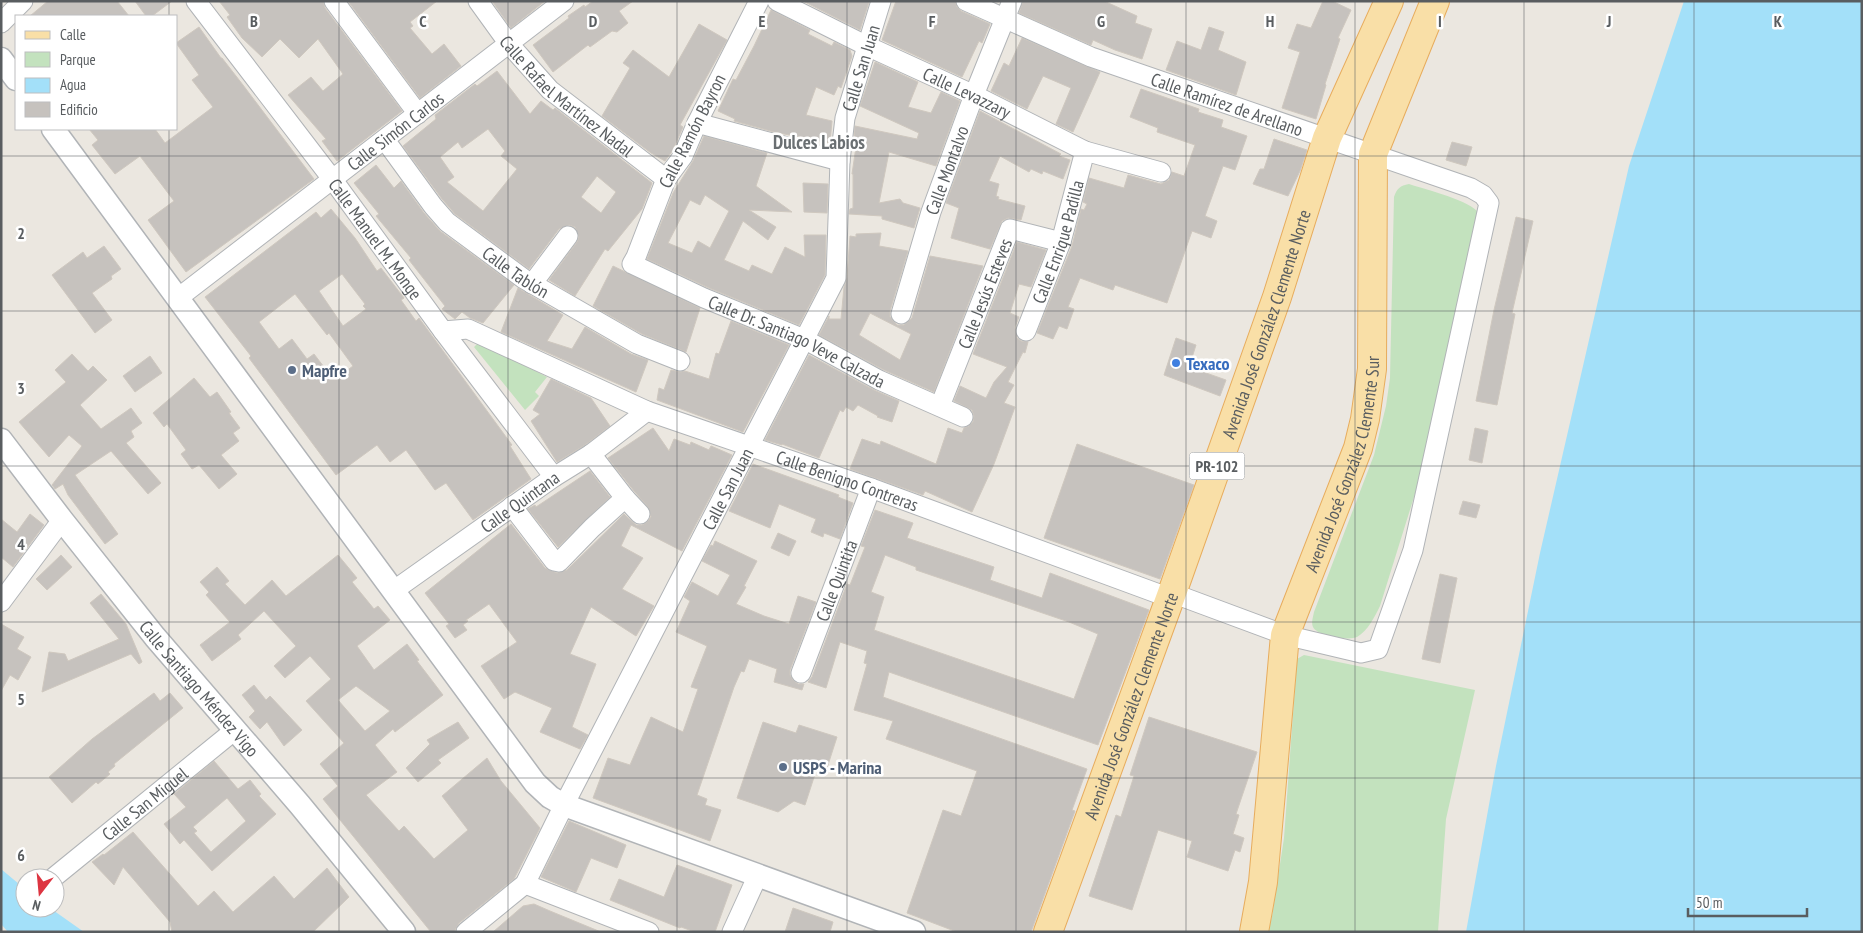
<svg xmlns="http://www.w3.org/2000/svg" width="1863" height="933" font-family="'PT Sans Narrow',sans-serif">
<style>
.green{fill:#c3e2be}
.water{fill:#a3e0f9}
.building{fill:#c6c2be;stroke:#cfc8bf;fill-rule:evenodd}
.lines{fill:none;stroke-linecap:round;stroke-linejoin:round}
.minor-casing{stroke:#b1b4b7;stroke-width:21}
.tertiary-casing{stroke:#b1b4b7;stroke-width:25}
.primary-casing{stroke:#e7ac5d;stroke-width:30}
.minor{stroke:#fff;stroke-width:19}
.tertiary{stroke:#fff;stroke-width:22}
.primary{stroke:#f9dfa7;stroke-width:28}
.grid{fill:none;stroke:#595d60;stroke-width:1;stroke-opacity:0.55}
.shop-dot{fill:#3f7fe0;stroke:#fff;stroke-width:2}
.service-dot{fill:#5c6f8a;stroke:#fff;stroke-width:2}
.labels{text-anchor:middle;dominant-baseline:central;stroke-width:5;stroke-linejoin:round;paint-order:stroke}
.shield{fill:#fff;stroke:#8b8e90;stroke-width:1}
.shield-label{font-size:16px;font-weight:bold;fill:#595d60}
.street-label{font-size:18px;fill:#595d60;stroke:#fff}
.shop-label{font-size:18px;font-weight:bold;fill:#366cbe;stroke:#fff;text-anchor:start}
.service-label{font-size:18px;font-weight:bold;fill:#4e5e75;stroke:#fff;text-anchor:start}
.neighbourhood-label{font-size:19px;font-weight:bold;fill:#6a6f72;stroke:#fff}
.grid-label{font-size:16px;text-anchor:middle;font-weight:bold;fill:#595d60;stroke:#fff;stroke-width:5;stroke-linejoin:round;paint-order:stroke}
</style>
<rect width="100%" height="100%" fill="#ebe7e0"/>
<path class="green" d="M1409,184c18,6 61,16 71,30l-52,238 -48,154c-5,10 -12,25 -23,31 -8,4 -40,-1 -44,-10 -2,-4 0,-10 1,-15l60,-157 12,-49 4,-28 4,-181c3,-9 6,-11 15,-13z
M479,342l68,35 -12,15 4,4 -14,14 -51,-63z
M1304,655l171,35 -29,129 -8,113h-170l4,-16 12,-78 13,-179z"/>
<path class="water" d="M1684,1h178v931h-396l30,-166 44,-213 89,-387z
M1,869l24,20v19h25l34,24h-76l-7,-8z"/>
<path class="building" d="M48,1h69l12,15h-99z
M135,1h37l-20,15h-6z
M219,1h104l2,7 77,103 -65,50 -15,-20 4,-2 -38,-44 23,-18 12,14 20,-17 -25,-35 -19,19 -19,-19 -18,18 -20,-19 -15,-21 3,-2z
M348,1h89l-27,21 3,4 -3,2 22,26 12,-10 17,22 -41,32z
M492,1h53l-34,27z
M593,1h40l-14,10 9,12 -11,9 -5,-1 -22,16 -2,-2 -35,27 -20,-27 36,-27 -1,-2 16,-11 1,2z
M803,1h64l2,1 -9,28z
M896,1h59l2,6 4,4 29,13 -8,19 -3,-2 -17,36 -80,-37z
M1023,1h81l33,15 -2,7 17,6 -10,30 -27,-9 -22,-10 -2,5 -72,-32z
M1323,1h9l19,9 -13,28 2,1 -15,45 1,1 -10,34 -34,-11 18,-56 -12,-4 9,-24 14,4z
M771,10l39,20 -2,4 24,12 2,-4 16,8 2,6 -11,32 -3,-2 -4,9 -18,-8 -10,28 26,6 -2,22 -56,-11 -40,-11 1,-2 -17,-8 15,-32 3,1 18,-34z
M699,24l28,16 -47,85 3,2 -10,23 -8,11 -14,-8 -49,-37 28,-48 -7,-5 10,-13 36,27z
M199,27l22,31h1l21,27 71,94 -128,93 -38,-52 26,-19 -34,-45 -25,18 -23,-29 6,-5 -9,-11h66l10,14 48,-36 -21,-27 7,-5 -23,-32z
M1209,27l15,5 -6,18 28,12 -10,33 -70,-25 11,-29 24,9z
M1022,38l78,34 -27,60 -17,-8 15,-36 -28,-12 -16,33 -36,-18 13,-28 5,3z
M875,62l43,20 -10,25 23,6 10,-21 19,9 -24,65 -47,-14 -10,51 21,-4 3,4 17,5 -6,20 -32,-9v-3l-33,-2 1,-5 3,-1v-34h-1l5,-34 -3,-1 1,-13 62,13 2,-6 -59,-27z
M497,71l33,43 11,-13 12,9 2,-2 97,75 -10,26 -34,42 -3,-2 -30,47 -26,-16 28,-38 2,-5 -4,-10 -6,-2 -10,4 -30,40 -74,-55 -13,-15 -39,-53 33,-27 -1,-4 40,-31 2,2zM488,129l17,22 -4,5 16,13 -34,42 -36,-29 7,-5 -14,-20 18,-15 4,6zM597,176l19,16 -15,21 -20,-16z
M1141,89l58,20 -1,3 25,8 -2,7 26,9 -12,34 -12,-4 -18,50 12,5 -6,17 -19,-7 -25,72 -52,-18 -2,5 -33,-12 -12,29 6,2 -7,20 -8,-3 -6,13 -16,-6 35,-87 9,-37 3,1 3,-6 -4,-2 6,-24 35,10 4,-13 33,9 8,-4 3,-8 12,4 11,-31 -38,-13 1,-4 -28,-11z
M980,111l81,43 -2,2 11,4 -7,19 -20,-8 -1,3 -11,-5 -2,3 -29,-16 -11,25 10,3 -3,12 3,1 -1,2 27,7 -4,14 -13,-2 -6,3 -12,28 -39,-11 8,-30 -13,-5z
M704,136l63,17 -11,33 36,26 -43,-2 27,17 -8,13 -25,-19 -19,39 25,11 3,-6 20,9 13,-27 20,10 -1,-22h22l-1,40 -26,50 -90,-37 -62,-29 26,-66 20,-32zM705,195l24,16 -19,37 -12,-7 -6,12 -24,-10 22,-43 10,5z
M1274,139l33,11 -7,21 -12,25 -35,-12 7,-15h4z
M1452,142l20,5 -6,19 -20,-6z
M376,165l18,23 7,-7 23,32 16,18 74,54 -31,38 -13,-5 -8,-6 -7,7 -13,-10 3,-3 -36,-46 2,-2 -35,-42 3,-2 -25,-31z
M803,183l25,1 -1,29 -23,-1z
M331,209l24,29 22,33 4,-3 13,17 10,13 -3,2 15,21 3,-3 93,127 -2,1 21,33 -58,41 -27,-37 -11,7 -29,-40 -16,12 -13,-17 -41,30 -87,-117 2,-2 -46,-59 111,-85 5,6zM342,274l23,30 -2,2 3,3 -23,17 -24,-35zM295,294l32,41 2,-2 24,33 -19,14 -20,-26 -7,5 -15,-20 -13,10 -20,-27z
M1516,217l17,4 -21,92 3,1 -18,91 -21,-4 18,-91z
M881,233l-2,13 29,5 -18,60v6l7,8h7l8,-7 18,-62 53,10 -49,126 -50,-22 -65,-35 10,-19v3h12l3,-32 3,-9 3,-42 6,1v-3zM870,313l41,21 -11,26 -41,-25z
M1017,242l29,8 -15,37 -12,-3 -9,29 9,4 -4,10 2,11 4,3 7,1 -3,11 -2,-1 -15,30 6,3 -10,18 11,4 -21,57 -22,48 -47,-21 -2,4 -73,-26 12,-30 18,6 1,-4 55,23 12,-36 14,5 2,-5 5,-2 4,-4 1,-6 -2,-6 -18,-9 6,-15 26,12 8,-16 13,-15 -34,-13z
M104,246l17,23 -10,7 1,3 -20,14 20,27 -17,13 -43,-58 31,-23 4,6z
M613,266l87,42 -14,44 -44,-18 -49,-28z
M518,288l45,27 -16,26 25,8 13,-22 46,27 17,6 -12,32 -135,-60z
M731,321l58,24 -46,87 -86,-32 2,-12 5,2 7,-20 10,2 4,-1 24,8 7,-26 3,1z
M1176,338l20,7 -7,22 37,13 -6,16 -56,-21z
M72,354l16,17 5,-5 14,14 -27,25 21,24 30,-21 11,15 -11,8 3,6 -8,6 35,40 -13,11 -37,-43 -36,24 43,59 -13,10 -37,-49 -5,-11 -8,5 -3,-4 30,-39 -13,-11 -20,22 -30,-35 47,-40 -11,-12z
M809,355l65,35 25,11 -7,21 -15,-5 1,-1 -20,-11 -5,6 -7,-4 -3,5 -3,-2 -21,48 -37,-14v1l-17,-5z
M150,356l12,17 -27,19 -12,-16z
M194,378l16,19 7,-5 14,20 -2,1 11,15 -7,5 6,8 -18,14 16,19 -18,15 -20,-24 -7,4 -11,-15 5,-4 -19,-26 -3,3 -11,-14z
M551,379l40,19 19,28 -25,19 -28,17 -26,-41 9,-7 -7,-4z
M653,428l16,23 5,-12 16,6 1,-3 18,8 2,-4 21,9 -50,96 -51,-26 -10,21 22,12 -21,31 32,17 -18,30 -45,-29 -21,47 26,10 -24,63 16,8 -8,14 -40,-17 12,-24 -37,-16 -11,7 -23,-33 36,-24 -28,-38 -23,16 2,1 -5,4 4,5 -12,8 -9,-12 3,-2 -24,-31 86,-69 34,44 12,5 10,-3 57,-56 12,11h6l5,-3 4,-5 -3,-10 -14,-16 -26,-33z
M1475,428l13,3 -6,32 -13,-3z
M1077,444l117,41 -34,94 -116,-41z
M753,464l75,27 11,4 -1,2 15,6 -13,36 -16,-6 -1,4 -12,-5 5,-13 -37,-15 -9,24 -41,-17z
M590,471l20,26 -52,50 -30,-38 7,-4 1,2z
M1463,501l17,4 -4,13 -17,-4z
M875,510l38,13 -6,15 87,29 -4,13 52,18 8,-25 99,37 -51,135 -209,-73 -6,25 204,72 -15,41 3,1 -44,121h-74l-50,-19 36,-103 18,6 16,-45 -91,-32 7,-18 -39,-11 13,-46 -3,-1 3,-12 -27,-9 -14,46 -18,-6 4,-5 35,-93 3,1 15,-38 -4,-1zM885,555l31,12v3l153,52 29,12 -24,65 -200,-69 10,-33 -13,-5z
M30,514l14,11 -31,42 -12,-10v-38l16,13z
M778,533l18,8 -7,15 -18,-8z
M715,541l42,20 -13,25 2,1 -10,17 28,12 25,8 9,-28 18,6 -26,68v5l3,5 5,4h6l-2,6 -28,-8 3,-13 -28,-10 -5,13 -3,-1 -7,16 -37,108 10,4 -2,6 16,5 -11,31 -117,-43 15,-40 22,7 21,-48 32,15 15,-43 -7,-2 16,-41 -31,-14 14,-31 -6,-4 8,-15 26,14 12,-21 -28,-14 9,-16 2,1z
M61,555l11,12 -25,23 -11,-11z
M338,555l19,23 -5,4 22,27 4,-3 12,14 -33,26 17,24 33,-26 12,16 -2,1 26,34 -48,37 -2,-3 -18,16 22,27 -31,23 33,36 5,-5 30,33 34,-29 -26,-34 45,-38 14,23 39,47 -26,51 -55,44 -5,9h-23l-108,-133 15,-13 -18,-22 24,-21 -38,-42 25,-22 -21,-23 -25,22 -11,-12 22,-20 -32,-35 -26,24 3,4 -29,22 -12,-16 30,-23 -24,-27 3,-3 -9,-10 17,-15 12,14 -4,3 20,21 27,-25 14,16zM356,686l34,25 -25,20 -27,-31z
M1440,574l17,4 -17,85 -18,-4z
M101,594l25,30 16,38 -3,2 -8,-10 -89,38 7,-40 16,2 3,7 51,-22 -29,-36z
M1,624l23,13 -7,12 14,8 -13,23 -8,-5 -9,16z
M254,685l12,15 4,-4 32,34 -18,16 -17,-24 -7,7 -11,-12 6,-6 -13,-16z
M154,693l6,8 10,-8 13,15 -69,56 1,2 -7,6 2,2 -12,10 -2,-2 -24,21 -23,-26 43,-38z
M1149,717l108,35 -21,62 3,1 -6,19 11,4 -4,14 -5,-2 -7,21 -41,-14 5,-16 -34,-11 -26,80 -43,-14 27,-81 5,2 13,-41 -4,-1z
M458,722l11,16 -31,22 3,3 -23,19 -12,-14 24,-24 -3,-4z
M763,722l33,11 3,-8 38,12 -10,31 -9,-3 -13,40 -11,-4 -16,11 -41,-14z
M214,761l24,28 12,-9 11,14 -2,2 17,18 -64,57 -28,-31 -4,4 -16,-20 22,-17 -12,-13zM227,798l19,23 -35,31 -17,-19 3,-2 -4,-4z
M569,821l57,24 -9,23 -26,-10 -15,34 -35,-15z
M133,832l65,74 16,-15 19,21 41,-36 20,23 33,-31 22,29 -36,35h-141l-2,-10 -47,-55 -9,18 -22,-23 11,-8 1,1z
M677,865l55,20 -17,47h-20l-14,-5 -1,1 -70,-28 9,-21 45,18z
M534,904l16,7 51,21h-108l30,-26z
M793,908l40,14 -3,10h-45z"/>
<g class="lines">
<defs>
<g id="minor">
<path id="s1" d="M196,1l137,179 110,151 111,146"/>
<path d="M334,1l84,113"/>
<path id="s2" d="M478,1l31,43 41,46 116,89"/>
<path id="s3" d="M759,1l-62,122 -14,33 -17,23 -30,78 -4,7 72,34 100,41 75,41 84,37"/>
<path id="s4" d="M777,1l90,45 107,49 111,56 76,21"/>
<path id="s5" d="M966,1l125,56 380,131 12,7 6,8 -76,347 -35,99 -17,4 -76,-18 -113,-42"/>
<path d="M1,23l22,-22"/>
<path d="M697,123l143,38"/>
<path id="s6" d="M385,140l48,66 14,16 77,57 113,65 43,17"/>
<path d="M532,284l36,-48"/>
<path id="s7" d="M178,298l386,-297"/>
<path id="s8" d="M901,314l30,-102 43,-117 38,-94"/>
<path id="s9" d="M443,331l25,-2 179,82 224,77 299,110"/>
<path id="s10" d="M1026,331l35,-89 24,-91"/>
<path id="s11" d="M940,406l70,-177 51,13"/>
<path d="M591,454l34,44 15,16"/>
<path d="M512,506l42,55 5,1 33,-34 33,-30"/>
<path id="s12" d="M393,591l161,-114 37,-23 56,-43"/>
<path d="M1,602l61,-82"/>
<path id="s13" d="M801,673l70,-185"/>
<path id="s14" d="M53,878l182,-148"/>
<path d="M525,884l124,48"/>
<path id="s15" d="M466,932l59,-48 39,-79 272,-527 4,-117 5,-43 36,-117"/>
<path d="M732,932l26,-57"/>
</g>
<g id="tertiary">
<path d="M1,59l15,20"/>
<path d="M53,129l482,654 15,14 14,8 350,127"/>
<path id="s16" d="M1,440l61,80 93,117 145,168 104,127"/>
</g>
<g id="primary">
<path id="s17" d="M1048,932l124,-339 105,-296 50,-159 62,-137"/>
<path id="s18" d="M1254,932l9,-50 22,-247 73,-187 7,-29 7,-50 1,-215 62,-153"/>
</g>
</defs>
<use href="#minor" class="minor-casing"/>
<use href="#tertiary" class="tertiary-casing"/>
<use href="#primary" class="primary-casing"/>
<use href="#minor" class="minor"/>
<use href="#tertiary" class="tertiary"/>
<use href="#primary" class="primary"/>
</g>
<path class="grid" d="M169,1v15M339,1v931M508,1v931M677,1v931M847,1v931M1016,1v931M1186,1v931M1355,1v931M1524,1v931M1694,1v931M169,129v803M1,156h1861M1,311h1861M1,466h1861M1,622h1861M1,778h1861"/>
<circle class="shop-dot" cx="1176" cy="363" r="5"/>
<g class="service-dot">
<circle cx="292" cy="370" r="5"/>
<circle cx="783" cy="767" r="5"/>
</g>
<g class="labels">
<rect class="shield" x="1189.5" y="452.5" width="55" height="27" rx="4"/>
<g class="shield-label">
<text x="1217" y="466">PR-102</text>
</g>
<g class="street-label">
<text stroke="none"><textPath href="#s15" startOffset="970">Calle San Juan</textPath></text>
<text stroke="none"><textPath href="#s4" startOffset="211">Calle Levazzary</textPath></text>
<text stroke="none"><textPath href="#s2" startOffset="131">Calle Rafael Martínez Nadal</textPath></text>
<text stroke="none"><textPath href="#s5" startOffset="281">Calle Ramírez de Arellano</textPath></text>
<text transform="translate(692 131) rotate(-63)">Calle Ramón Bayron</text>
<text stroke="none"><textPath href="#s7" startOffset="274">Calle Simón Carlos</textPath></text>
<text stroke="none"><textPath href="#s8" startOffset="151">Calle Montalvo</textPath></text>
<text stroke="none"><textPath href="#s1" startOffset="298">Calle Manuel M. Monge</textPath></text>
<text stroke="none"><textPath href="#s10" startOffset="95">Calle Enrique Padilla</textPath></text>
<text stroke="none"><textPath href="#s6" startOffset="188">Calle Tablón</textPath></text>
<text stroke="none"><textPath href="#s11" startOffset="121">Calle Jesús Esteves</textPath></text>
<text stroke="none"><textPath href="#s17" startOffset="646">Avenida José González Clemente Norte</textPath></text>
<text stroke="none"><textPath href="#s3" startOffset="475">Calle Dr. Santiago Veve Calzada</textPath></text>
<text stroke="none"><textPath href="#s18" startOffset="480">Avenida José González Clemente Sur</textPath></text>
<text stroke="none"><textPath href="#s9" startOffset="434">Calle Benigno Contreras</textPath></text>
<text stroke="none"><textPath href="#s15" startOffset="520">Calle San Juan</textPath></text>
<text stroke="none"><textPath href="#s12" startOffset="155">Calle Quintana</textPath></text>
<text stroke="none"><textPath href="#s13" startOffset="99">Calle Quintita</textPath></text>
<text stroke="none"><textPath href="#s16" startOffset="318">Calle Santiago Méndez Vigo</textPath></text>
<text stroke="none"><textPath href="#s17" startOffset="241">Avenida José González Clemente Norte</textPath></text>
<text stroke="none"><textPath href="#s14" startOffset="118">Calle San Miguel</textPath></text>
</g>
<g class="shop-label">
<text x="1186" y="363">Texaco</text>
</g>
<g class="service-label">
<text x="302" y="370">Mapfre</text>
<text x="793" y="767">USPS - Marina</text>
</g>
<g class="neighbourhood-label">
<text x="819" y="142">Dulces Labios</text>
</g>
</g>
<g class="grid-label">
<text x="254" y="27">B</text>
<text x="423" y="27">C</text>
<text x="593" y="27">D</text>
<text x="762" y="27">E</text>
<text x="932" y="27">F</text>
<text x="1101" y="27">G</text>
<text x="1270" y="27">H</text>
<text x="1440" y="27">I</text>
<text x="1609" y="27">J</text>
<text x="1778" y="27">K</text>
<text x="21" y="239">2</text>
<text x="21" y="394">3</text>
<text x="21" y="550">4</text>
<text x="21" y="705">5</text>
<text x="21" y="861">6</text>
</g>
<rect width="1863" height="933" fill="none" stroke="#595d60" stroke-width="5"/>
<rect x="15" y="15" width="162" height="115" fill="#ffffff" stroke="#bdbebf"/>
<rect x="25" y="31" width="25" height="8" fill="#f9dfa7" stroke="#bdbebf"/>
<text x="60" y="40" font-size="15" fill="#595d60">Calle</text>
<rect x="25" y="52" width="25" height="15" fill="#c3e2be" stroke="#bdbebf"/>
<text x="60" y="65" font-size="15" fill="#595d60">Parque</text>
<rect x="25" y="78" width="25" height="15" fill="#a3e0f9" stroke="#bdbebf"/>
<text x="60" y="90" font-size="15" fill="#595d60">Agua</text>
<rect x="25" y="102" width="25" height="15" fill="#c6c2be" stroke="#bdbebf"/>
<text x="60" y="115" font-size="15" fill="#595d60">Edificio</text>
<g transform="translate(40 893) rotate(196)"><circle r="24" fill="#ffffff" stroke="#bdbebf"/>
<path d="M0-4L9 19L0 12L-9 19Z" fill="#dd3541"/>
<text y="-8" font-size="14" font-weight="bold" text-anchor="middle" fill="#595d60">N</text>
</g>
<path d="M1688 908v8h119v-8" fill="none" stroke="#595d60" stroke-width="2.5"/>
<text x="1696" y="908" font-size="15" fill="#595d60" stroke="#ffffff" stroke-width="4" paint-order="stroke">50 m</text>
</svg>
